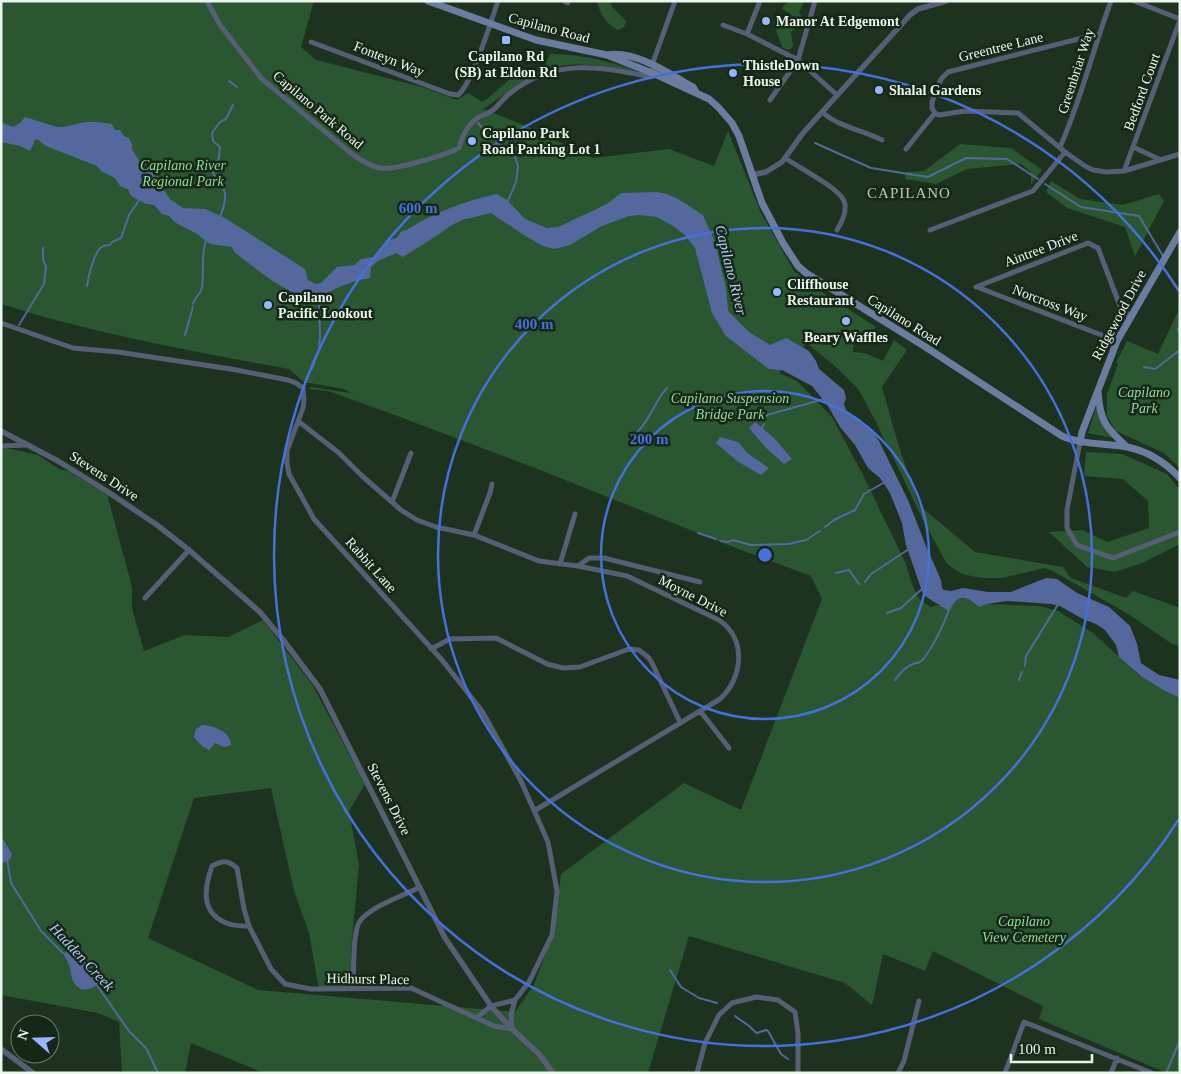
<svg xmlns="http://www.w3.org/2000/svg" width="1181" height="1074" font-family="'Times New Roman',serif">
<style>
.green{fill:#2a5731}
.water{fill:#54689d}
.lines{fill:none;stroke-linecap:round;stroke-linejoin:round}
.stream{stroke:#54689d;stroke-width:2}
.minor{stroke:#565f76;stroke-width:5}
.tertiary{stroke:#565f76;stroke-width:5.5}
.secondary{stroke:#6c7ca0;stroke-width:7}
.ring{fill:none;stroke:#4670dc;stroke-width:2.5}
.poi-dot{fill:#98b5fd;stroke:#152817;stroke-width:2}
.labels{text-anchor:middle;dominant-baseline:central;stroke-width:5;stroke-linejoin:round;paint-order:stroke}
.poi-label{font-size:14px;font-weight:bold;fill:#ebf7ec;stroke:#152817;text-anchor:start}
.street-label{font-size:14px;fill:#ebf7ec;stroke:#152817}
.park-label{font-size:14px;font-style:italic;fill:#91da99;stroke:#152817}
.neighbourhood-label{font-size:15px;letter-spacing:1px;fill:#b3cbb5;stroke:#152817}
.water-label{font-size:15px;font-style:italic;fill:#b7cafa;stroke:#152817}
.centre{fill:#4670dc;stroke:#152817;stroke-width:2.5}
.ring-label{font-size:15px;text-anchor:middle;font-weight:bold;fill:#4670dc;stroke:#152817;stroke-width:5;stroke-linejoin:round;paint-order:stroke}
</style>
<rect width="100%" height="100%" fill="#1e3220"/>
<path class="green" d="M1,1h313l-13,46 15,13 106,27 35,13 11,-7 14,9 5,-3 23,-20 34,-12 6,-13c29,-1 60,8 88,17 -23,-2 -47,-8 -70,-6 -23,1 -66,31 -85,44l41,16 69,33 76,-9 45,17 14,-35 33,82 33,58 23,18 59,38 -6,9 -10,-1 -6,8 -1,9 12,1 18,8 11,-21 13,10 -25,37 17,60 20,58 56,47 88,15 8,11 55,20 7,-7 47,17v38l-8,-2 -42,-29 -79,-45 -7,-2 -42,10h-21l-19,-4 -15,-10 -23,-42 -46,-96 -19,-36 -22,-22 -30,-25 -28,30 18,8 35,36 30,56 44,91 6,20 7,15 12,8 6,-2 7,1 3,5c6,-6 10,-16 21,-12 4,1 7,6 11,8l8,-3 52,2 19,5 35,22 47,43 23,14 17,8v375h-13l-128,-54 4,-13 -110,-55 -8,20 -42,-17 -11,51 -27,-22 -156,-47 -41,137h-384l-73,-30 -6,30h-63l-3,-51 -21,-9 -97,-18v-548l37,8 21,14 9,2 39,23 25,93v21l12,43 41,-16 43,2 35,-17 50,66 52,98 -16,27 10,54 -8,85v37l-32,3 -10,-57 -15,-42 -23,-103 -77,10 -46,140 110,52 257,22 19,-27 20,-54 7,-57 123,-91 57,27 81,-211 -11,-23 -78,-29 -198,-79 -143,-54 -64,-23 -19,-2 2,-2 40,6 -7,-4 -40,-7 -15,-13c-97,-18 -194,-35 -288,-65z
M596,1h13l4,7 13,13 -2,6 -6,3c-14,-8 -16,-15 -22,-29z
M790,1l14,1 -5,10 4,8 -12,12 2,14 -4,4 -6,-2 -7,-17 4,-11 5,2 4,-9 -7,-4 2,-4z
M960,144l51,4 31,22 -11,14v-12l-10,-8 -54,5 -31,15 -31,-5 1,-7 18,-1z
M1051,181l29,18 43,6 36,-11 5,7 -29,55 -10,-29 -58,-19 -21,-16z
M1180,307v15l-3,4 3,5v137l-16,-15 -48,-22 -9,-15v-22l11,-30 -2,-1 11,-22 31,13z
M1097,404c3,12 7,25 16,34l-25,-5z
M1086,452l36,2 45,20 13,16v54l-38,19 -27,9 -28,-5 -38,-35 34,-2 24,12 42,-14 -1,-27 -25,-22 -39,-3z"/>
<path class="water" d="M25,117l32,10h7l21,-5h13l14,2 3,6h5l4,6 5,2 3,7v4l9,15 17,13 3,9 9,13 13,9 22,1 20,9 80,51 3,11 8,4 5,-1 16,-16 18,-2c6,-9 12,-6 20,-8l2,-4 7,-5 2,-7 10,-3c5,-3 3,-9 11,-8 27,-18 58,-29 90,-36l10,6 18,19 22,9 11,-1 11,-5 38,-18 14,-11 36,-1 10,2 11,5 25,16 12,27 11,46 2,23 21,21 21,13 16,-7 23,13 7,10 3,8 25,21 2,8 -2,6 2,6 15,10 11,11 7,10 29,59 18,46 15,34 1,8 2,2 7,1 12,-3 25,4h23l27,-11 9,-3 10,1 20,14 32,14 21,19 7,18 4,19 18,12 21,5v18l-17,-8 -21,-13 -23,-20 -3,-12 -11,-15 -9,-6 -15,-6 -21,-12 -9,-2 -44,-3 -20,3 -8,3c-4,-2 -7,-7 -11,-8 -11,-4 -15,5 -19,13 -8,-7 -18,-11 -26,-18l-17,-49 -4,-22 -12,-30 -10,-15 -12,-10 -13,-23 -15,-18 -12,-21 -16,-20 -30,-16 -13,-1 -43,-33 -14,-23 -17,-65 -10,-13 -12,-9 -16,-9 -18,-2 -10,1 -27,10 -32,19 -16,4 -11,-3 -16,-9 -36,-24 -29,7 -12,6 -12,9 -35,22 -7,-4 -18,8 -7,6 -1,11c-8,2 -16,3 -23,6 -11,4 -21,11 -33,12 -25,3 -60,-30 -80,-44l-2,-5 -22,-3 -13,-10 -21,-11 -7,-7 -7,-2 -8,-9 -8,-1 -15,-8 -3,-7 -8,-3 -5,-8 -14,-7 -4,-5 -51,-20 -9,-7 -3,1v3l-4,8 -10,-5 -19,-4v-20l12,5 7,-4z
M755,422l20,17 17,20 -8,5 -19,-17 -16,-19z
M720,437l18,5 9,11 22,15 -8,7 -24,-14 -21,-18z
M202,725c11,0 29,7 29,20l-7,2 -9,-4 -6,7 -7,-4 -8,-9 2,-8z
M1,836l11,18 -2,5 -9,5z
M67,952c13,4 28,15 33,28 -4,8 -10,9 -18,10 -13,-9 -9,-13 -13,-25 -1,-4 -4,-8 -6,-12z"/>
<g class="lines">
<path class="stream" d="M229,81l8,6
M478,123l6,7
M491,132l7,11 17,14 3,9 -2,16 -9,21
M815,143l56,25 57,9 38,-19 41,1 31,20
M1045,184l36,23 58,9 24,40
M220,217c5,-13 9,-24 -1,-36 -3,-3 -5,-5 -7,-10l7,-13 1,-11 -7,-6 -1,-8 8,-11 6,-3 7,-14
M87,286c1,-8 7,-35 15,-39 2,-2 5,-2 8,-2l2,-3 9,-4 8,-23 11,-16
M193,304c2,-8 8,-9 9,-17 2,-15 -1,-32 4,-47
M1180,320l-2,11 2,3
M19,325l25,-41 2,-17 -3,-8v-11
M185,335l8,-28
M1144,367l11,2 25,-19
M312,369l7,-20 1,-13 -1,-31 -6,-11
M766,418l1,-3 57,-16
M762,428l2,-4
M638,431c13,-12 17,-31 29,-43
M632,437l4,-1
M825,527l9,-7 21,-10 9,-16 21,-12
M698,533l18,6
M721,541l7,1 5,-2 18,5 37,-1 18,-4 14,-9
M836,573l13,-3 10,14
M865,582l6,-8 38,-25
M887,613l14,-5 22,-20
M1025,666l1,-10 3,-5 30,-48
M895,680c4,-6 11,-13 18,-16 2,-1 5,-1 7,-2 9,-6 26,-42 29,-53
M1019,680l3,-8
M7,859l4,24 30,48 22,22
M670,970l11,17 18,11 18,5
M96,984l33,47 17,17 12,25
M735,1016c4,4 13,8 16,12 2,2 4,4 6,5l9,-3 2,1 13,23 7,5
M1167,1071l13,-31"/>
<path class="minor" d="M207,1l13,24 42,54 90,75c9,6 17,12 28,14 13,3 65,-13 79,-20 3,-12 9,-24 20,-31 5,-2 10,-4 14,-7 6,-5 10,-11 16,-16 44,-36 91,-28 142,-17l6,-2 -5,-10 23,-64
M564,1l4,2
M1134,1l46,18
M723,25l24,9 51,26 17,-59
M747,34l13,-33
M1099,35h-5l-146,37 -7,7 -9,23v6l3,5 4,2 26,-4 53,2 47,39 20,14 8,4 13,2 18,-1 56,-17
M311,42l139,52 8,1c14,-11 33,-74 40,-94
M770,100l28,-40 39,35
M822,112c17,15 40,18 60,28
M1060,147c21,-47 33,-98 51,-146
M1133,147l28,13
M906,149l29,-36
M785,158c13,9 54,30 59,43 4,10 -2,21 -7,29
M1124,171l56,-151
M930,230l103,-39 32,-39
M976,287l112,-44 10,5 22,58 10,11
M977,287l140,54
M1,323l72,25 45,4 113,17 57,11 8,3 7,5 1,12 -1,8 -16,43v12l2,11 25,45 128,141 40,51 39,70 27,61 9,49 -5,44 -23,47 -14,18 -24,6 -15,12
M298,421l41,32 22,22 40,35 16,10 19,7 38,8 65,26 39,5 49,10 92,44c28,19 24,58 1,79l-186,112
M1080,442l-13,68v18l10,17 36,13 67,-26
M1,446l25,-1
M392,502l19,-49
M474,535l16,-42 2,-9
M560,564l15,-50
M578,566l11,-8h15l96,24
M145,598l44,-48
M431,649l19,-10 46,-1 51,26 16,4 17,-1 49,-18 10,1 10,8 3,5 28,59
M701,712l28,36
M249,926c-6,0 -14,0 -20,-2 -29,-10 -25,-35 -17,-58 11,-6 16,-6 25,2l7,41 5,17 22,43 14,15 26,5 100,-1 83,38 18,3 -1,-14 4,-15
M353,989c1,-14 -1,-58 7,-68 11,-15 43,-25 60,-34
M697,1073l8,-30 14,-28 13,-12 24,-6 22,3 17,12 3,21v40
M898,1073l6,-12 15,-60
M1005,1073l19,-51 128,51
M1111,1073l6,-15"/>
<path class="tertiary" d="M752,175l14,-3 16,-10 21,-29 107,-118 8,-6 28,-8
M1,431l57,30 47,29 52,35 32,25 71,62 24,29 36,48 125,249 46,68 21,23 27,25 14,19
M1,1049l32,24"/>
<path class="secondary" d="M428,1l108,39 71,15 50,20 52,24 9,8 14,16 7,13 23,67 21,40 15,23 8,7 118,73 138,90c20,9 43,7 65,11 20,4 39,16 53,31
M607,55c28,-5 63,19 86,32l3,5
M1098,392c2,29 8,36 29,55
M1080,442l2,-10 35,-91 63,-109"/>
</g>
<g class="ring">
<circle cx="765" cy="555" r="164"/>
<circle cx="765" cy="555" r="327"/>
<path d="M1179 819A491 491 0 1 1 1179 291"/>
</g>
<g class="poi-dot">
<circle cx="766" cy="21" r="5"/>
<rect x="501" y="35" width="10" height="10" rx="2.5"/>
<circle cx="733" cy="73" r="5"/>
<circle cx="879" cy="90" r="5"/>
<circle cx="472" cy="141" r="5"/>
<circle cx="777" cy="292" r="5"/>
<circle cx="268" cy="305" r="5"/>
<circle cx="846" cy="321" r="5"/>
</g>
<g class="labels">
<g class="poi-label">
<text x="776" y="21">Manor At Edgemont</text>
<text x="506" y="56" text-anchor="middle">Capilano Rd<tspan x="506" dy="16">(SB) at Eldon Rd</tspan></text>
<text x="743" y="65">ThistleDown<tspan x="743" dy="16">House</tspan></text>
<text x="889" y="90">Shalal Gardens</text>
<text x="482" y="133">Capilano Park<tspan x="482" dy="16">Road Parking Lot 1</tspan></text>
<text x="787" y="284">Cliffhouse<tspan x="787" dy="16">Restaurant</tspan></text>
<text x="278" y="297">Capilano<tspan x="278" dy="16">Pacific Lookout</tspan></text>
<text x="846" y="337" text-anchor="middle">Beary Waffles</text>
</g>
<g class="street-label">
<text transform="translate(549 28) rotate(15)">Capilano Road</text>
<text transform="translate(1001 47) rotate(-14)">Greentree Lane</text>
<text transform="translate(389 59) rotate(21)">Fonteyn Way</text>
<text transform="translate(1076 71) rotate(-72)">Greenbriar Way</text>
<text transform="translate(1142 92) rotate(-70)">Bedford Court</text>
<text transform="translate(318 110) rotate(40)">Capilano Park Road</text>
<text transform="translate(1041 249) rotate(-21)">Aintree Drive</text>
<text transform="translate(1050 303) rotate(21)">Norcross Way</text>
<text transform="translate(1119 315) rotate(-62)">Ridgewood Drive</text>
<text transform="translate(904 320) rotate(32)">Capilano Road</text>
<text transform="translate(104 476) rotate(33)">Stevens Drive</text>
<text transform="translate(371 565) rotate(48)">Rabbit Lane</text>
<text transform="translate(693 596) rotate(27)">Moyne Drive</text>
<text transform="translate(389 799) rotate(63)">Stevens Drive</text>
<text transform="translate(368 979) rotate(1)">Hidhurst Place</text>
</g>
<g class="park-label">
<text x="183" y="165">Capilano River<tspan x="183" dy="16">Regional Park</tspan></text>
<text x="1144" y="392">Capilano<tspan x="1144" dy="16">Park</tspan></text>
<text x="730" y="398">Capilano Suspension<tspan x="730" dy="16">Bridge Park</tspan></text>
<text x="1024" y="921">Capilano<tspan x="1024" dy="16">View Cemetery</tspan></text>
</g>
<g class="neighbourhood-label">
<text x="909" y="193">CAPILANO</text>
</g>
<g class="water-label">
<text transform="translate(731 270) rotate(76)">Capilano River</text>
<text transform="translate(82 957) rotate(47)">Hadden Creek</text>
</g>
</g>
<circle cx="765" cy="555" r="8" class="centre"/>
<g class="ring-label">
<text x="418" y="213">600 m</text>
<text x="534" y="329">400 m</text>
<text x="649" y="444">200 m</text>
</g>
<rect width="1181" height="1074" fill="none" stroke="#ebf7ec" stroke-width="5"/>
<g transform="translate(35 1039) rotate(290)"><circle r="24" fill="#152817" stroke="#6b7b6c"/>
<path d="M0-4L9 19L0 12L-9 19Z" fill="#98b5fd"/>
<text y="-8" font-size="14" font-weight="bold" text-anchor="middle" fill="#ebf7ec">N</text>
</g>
<path d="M1011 1054v8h81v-8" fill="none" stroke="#ebf7ec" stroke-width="2.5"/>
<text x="1018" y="1054" font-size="15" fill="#ebf7ec" stroke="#152817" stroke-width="4" paint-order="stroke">100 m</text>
</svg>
